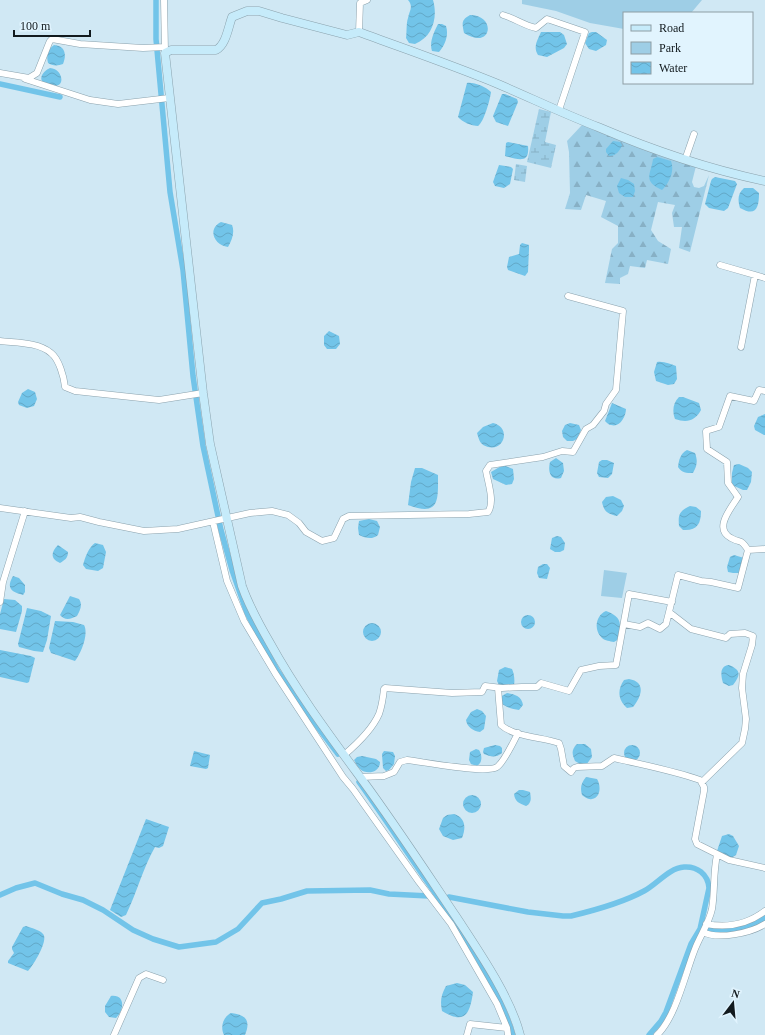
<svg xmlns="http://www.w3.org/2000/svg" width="765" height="1035" font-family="'Times New Roman',serif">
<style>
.green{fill:#9ecee6}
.forest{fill:url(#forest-firs)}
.wetland{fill:url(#wetland-marsh)}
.water{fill:url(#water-waves)}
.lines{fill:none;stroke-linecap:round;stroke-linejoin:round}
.canal{stroke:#72c4e9;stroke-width:5.5}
.street-casing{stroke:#8ba2ad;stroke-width:7}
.secondary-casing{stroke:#8ba2ad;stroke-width:9}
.street{stroke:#fff;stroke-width:6}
.secondary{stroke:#c6ebfa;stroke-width:8}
</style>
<defs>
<pattern id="forest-firs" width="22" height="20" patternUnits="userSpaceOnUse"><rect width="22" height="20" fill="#9ecee6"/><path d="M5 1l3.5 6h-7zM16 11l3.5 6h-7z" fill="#87b0c5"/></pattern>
<pattern id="wetland-marsh" width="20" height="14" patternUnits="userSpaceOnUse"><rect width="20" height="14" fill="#9ecee6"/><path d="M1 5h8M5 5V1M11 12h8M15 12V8" fill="none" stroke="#87b0c5"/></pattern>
<pattern id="water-waves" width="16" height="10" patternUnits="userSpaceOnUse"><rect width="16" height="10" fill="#72c4e9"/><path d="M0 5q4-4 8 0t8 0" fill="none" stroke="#62a8c7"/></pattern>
</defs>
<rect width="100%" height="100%" fill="#d0e8f4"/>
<path class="green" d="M522,0h180l-11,13h-67v16l-34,-6 -34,-12 -34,-7z
M604,570l23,3 -5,25 -21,-2z"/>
<path class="forest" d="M582,125l114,41 -4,16 2,5 5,1 5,-2 5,-11 -19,77 -11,-4 3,-21h-8l-2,-14 3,-8 -17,-3 -7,28 7,11 13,8 -3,15 -21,-4 -2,8 -15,-2 -2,8 -8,4v6l-15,-1 7,-34 6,-6v-17l-17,-9 5,-16 -20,-6 -5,15 -16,-1 5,-16 -1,-41 -2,-11z"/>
<path class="wetland" d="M539,109l12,3 -6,30 11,3 -5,23 -24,-6z
M516,164l11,2 -2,16 -11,-2z"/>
<path class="water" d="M408,0h25c5,17 0,37 -18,44l-6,-1 -3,-5c1,-6 0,-14 2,-20 1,-7 6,-11 0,-18z
M470,15c27,0 22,36 -6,18 -2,-10 -3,-13 6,-18z
M438,24h4l4,2c3,9 -1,19 -7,26l-7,-1c-3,-9 2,-19 6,-27z
M541,32h19l4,3 3,9 -3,4 -17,9 -9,-2c-5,-8 -1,-14 3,-23z
M592,32h4l11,8 -1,5 -10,6 -7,-2 -4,-6 4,-10z
M54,45c11,1 13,9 9,19 -5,2 -11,2 -15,-1 -2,-7 0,-14 6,-18z
M50,68c14,1 16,22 1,17 -2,-1 -5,-1 -7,-2 -7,-5 1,-13 6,-15z
M467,83c7,-1 19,4 24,9 -1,8 -7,30 -13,34 -6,0 -16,-4 -20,-9z
M502,94h3l12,5 1,3 -10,24 -12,-4 -3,-6z
M613,141l7,1 2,3c-2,6 -6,11 -13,11l-3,-4v-3z
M508,142l20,4c2,19 -11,13 -23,10l1,-13z
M657,157l14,4c4,10 -2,22 -9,29 -20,-9 -11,-16 -9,-31z
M499,165l12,2 2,2 -3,15 -6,4 -9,-2 -2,-4z
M715,177l20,4 2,3 -9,24 -4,3 -15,-3 -4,-4 6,-23 1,-2z
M621,178l7,2 6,4 1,7 -2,6h-8l-6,-4 -2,-7z
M744,188h9l6,5c0,15 -3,24 -19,15 -2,-7 -3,-14 4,-20z
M221,222l11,3c3,7 0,15 -4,22 -14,-2 -21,-18 -7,-25z
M522,243l7,2v4l-1,23 -3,4 -17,-6 -1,-3 2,-10 10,-3 1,-9z
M329,331l10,5 1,8 -4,5h-9l-3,-4v-9z
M657,362c7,-1 13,2 19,4l1,13 -3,5 -6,1 -12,-4 -2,-9z
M28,389l7,3 2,7 -3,7 -7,2 -8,-3 -1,-3 4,-9z
M679,397h4l16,6 2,7c-6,11 -14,13 -26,9 -3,-8 -2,-16 4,-22z
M612,403l14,6c0,7 -6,19 -15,16 -2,0 -4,-2 -6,-4z
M765,414v21h-1l-9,-5 -1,-4 4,-9z
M493,423c18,4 12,28 -5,24 -8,-2 -9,-7 -11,-14l6,-6z
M570,423l9,2 2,5 -4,9 -4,2h-6l-4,-4 -1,-6 3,-6z
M687,450l8,3c3,8 2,13 -2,20 -7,0 -11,0 -15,-6 1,-7 2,-13 9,-17z
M556,458l7,5 1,8 -3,7c-12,3 -13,-8 -11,-16z
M602,460h5l7,3 -2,11 -4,4 -9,-1 -2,-4 2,-11z
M739,464l9,4 4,4 -1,10 -4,8h-4l-11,-5v-12l2,-8z
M503,465l10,4 1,10 -2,5 -6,1 -13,-6 -2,-7z
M415,468h7l16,7c0,25 2,42 -30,30l3,-23z
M613,496l8,4 3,6 -2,5 -5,5c-9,-2 -13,-4 -15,-14l4,-5z
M690,506l6,1 5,4c0,13 -4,20 -18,19l-4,-4c-1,-11 0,-15 11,-20z
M369,519l8,2 3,6 -2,8c-6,5 -12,3 -19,0l-1,-7 1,-7z
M557,536l4,1 4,6 -1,7 -4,2h-5l-5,-3 2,-11z
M95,543l8,2 3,7 -3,16 -5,3 -12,-2 -3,-4c2,-8 6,-18 12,-22z
M58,545l10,7c0,6 -3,8 -8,11 -10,-4 -9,-11 -2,-18z
M734,555l10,3 -3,12 -2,3h-6l-5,-1 -1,-5 3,-10z
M543,564h4l3,4 -3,11 -8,-1 -2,-5 1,-6z
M13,576l6,2 6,7v7l-2,3c-12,-3 -17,-7 -10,-19z
M70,596l9,3c4,6 1,11 -2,17 -6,3 -12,5 -17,-1z
M4,599l11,1 7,6v5l-6,21 -16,-3v-15z
M27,608l14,3 10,5 -4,24 -4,12 -9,-1 -15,-4 -1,-3z
M606,611c16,6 15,12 13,28l-5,3c-4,-1 -9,-1 -12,-4 -9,-8 -6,-23 4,-27z
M521 622a7 7 0 1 1 14 0a7 7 0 1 1-14 0Z
M55,621l18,1 11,3c5,9 -3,28 -9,36l-24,-8 -2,-5z
M363 632a9 9 0 1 1 18 0a9 9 0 1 1-18 0Z
M0,650l31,6 4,2 -6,24 -2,1 -27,-6z
M729,665c12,5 12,10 4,20l-4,1 -6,-3c-2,-7 -4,-17 6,-18z
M505,667l7,2c2,4 3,11 2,16l-5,2 -10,-2 -2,-4 2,-11z
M629,679c17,3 13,17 4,28l-6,1c-9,-8 -10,-18 -3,-28z
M507,693c7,1 15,3 16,12l-4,5c-7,-1 -14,-3 -19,-8v-5z
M477,709l5,2 4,5 -2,13 -4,3c-7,-1 -13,-5 -14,-12l5,-8z
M577,744h8l6,5 1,8 -6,8 -6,-1 -5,-3c-3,-7 -4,-11 2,-17z
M624 753a8 8 0 1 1 16 0a8 8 0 1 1-16 0Z
M495,745l5,1 2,2v5c-6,5 -11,4 -18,1l-1,-2 1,-4z
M476,749l3,1c3,5 4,12 -2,16l-6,-2 -2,-4 1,-8z
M194,751l16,4 -2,13 -2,1 -16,-3z
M384,751l9,1 2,4 -1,8 -5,6 -3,1 -3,-3 -1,-14z
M362,756l14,3 4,3c0,11 -14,13 -20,7 -3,-2 -4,-6 -6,-9l3,-3z
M586,777l11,2c4,6 4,19 -5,20 -4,1 -7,-2 -10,-4 -2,-7 -1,-12 4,-18z
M519,790h4l7,2c1,6 2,11 -4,14 -7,-3 -11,-4 -12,-12z
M463 804a9 9 0 1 1 18 0a9 9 0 1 1-18 0Z
M454,814c12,4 12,14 8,24l-9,2 -10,-4 -4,-7 4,-11 4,-3z
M146,819l23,8 -6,19 -4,2 -4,-1c-12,21 -18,45 -29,68l-5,2 -11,-7z
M729,834l4,2 6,10 -3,9 -5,3 -14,-7 5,-15z
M26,926c5,2 14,4 17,8 6,6 -10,32 -15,37l-20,-8v-2l6,-8 -2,-4v-2l11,-20z
M457,983l8,2 8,7c-3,22 -8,33 -31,19 -2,-10 -1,-16 4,-25z
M111,996c15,-2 13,15 5,22l-7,-1 -4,-5v-6z
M231,1013c15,2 20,7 14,22h-21c-4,-8 -1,-18 7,-22z"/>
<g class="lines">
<path class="canal" d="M156,0v39l14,153 13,78 10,106 10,70 18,84 11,40 15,43 30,57 19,28 42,56
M0,84l60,13
M359,782c22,31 43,63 65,95 34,49 71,101 89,158
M0,895l16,-7 19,-5 27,11 21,6 20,10 30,20 20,9 26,8 37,-5 22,-13 24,-26 19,-4 26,-8 63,-1 19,4 40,2
M449,897l79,15 35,4h8c25,-6 51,-13 73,-25 13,-7 25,-23 40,-24 13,-1 24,7 25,21l-9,41 -9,15 -25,68 -5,9 -12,14
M708,929c18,3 42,1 57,-11"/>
<defs>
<path id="street" d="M164,0l1,51
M503,15c13,4 20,10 33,13l11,-9 38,13 -26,78
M359,32l1,-29 7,-3
M0,73l29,5 8,-5 12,-30 1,-2 2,-2 28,5 63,4 22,-1
M25,79l65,21 28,4 51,-6
M685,160l9,-26
M720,265l45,13
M0,341c16,2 38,1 51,12 8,6 13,24 14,34l10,4 84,9 44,-7
M741,347l14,-72
M0,508l71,10 9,-1 19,5 45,9 34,-2 72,-16 22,-2 16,4 11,8 7,9 16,9 12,-3 9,-19 6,-3 120,-2 19,-2c7,-10 0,-29 -2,-41l4,-6 53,-8 19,-6 11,1 13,-23 7,-4 11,-14 2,-7 10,-14 7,-79 -55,-15
M213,522l14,59 17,40 31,52 68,104 10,12 66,93 32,42 46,80 10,24 1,7
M748,550l17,-1
M0,602l3,-20 22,-71
M669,612l9,-37 23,6 10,1 27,6 10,-38c-8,-12 -6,-6 -17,-12 -18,-9 0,-30 7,-41l-10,-14 -1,-21 -20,-13 -1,-18 13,-4 11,-31 24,5 5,-11 6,1
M624,624l16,3 8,-4 12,6 6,-5 3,-12 22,17 35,9 4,-4 15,-1 8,3 -1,9 -9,29 -1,14 4,31 -1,10 -3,14 -40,39
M498,688l3,37c13,12 41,12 58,18l2,6 3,17 7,6 3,-4 3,-1 25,-1 12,-8c29,7 57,12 86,22l4,7v4l-9,48 2,5 32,16 36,8
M344,755c13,-11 28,-25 35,-41 3,-8 4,-16 5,-25l1,-1 67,5 30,-1 3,-6 17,2 20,-1h15l4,-4 28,8 12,-21 18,-4 17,-1 13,-71 43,8
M361,777l23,-1 10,-4 6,-10 7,-2c17,2 79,14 90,7 7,-5 17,-26 21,-34
M706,924c21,4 42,0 59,-13
M703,932c15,8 48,1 62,-8
M114,1035l25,-57 7,-4 17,6
M467,1035l3,-11 37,4
M657,1035c19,-18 28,-61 38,-86 5,-13 14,-26 17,-40 3,-17 1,-36 5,-54"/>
<path id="secondary" d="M520,1035c-9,-37 -42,-85 -63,-117 -31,-46 -61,-92 -94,-137 -33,-45 -66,-89 -93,-138 -11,-19 -21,-37 -28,-57l-32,-142 -7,-51 -38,-340 6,-3h45c10,-5 12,-22 16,-33l15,-6h12l23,7 65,17 12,-3c46,17 93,33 139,52 33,14 66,30 100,43 54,23 110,42 167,54"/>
</defs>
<use href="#street" class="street-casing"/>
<use href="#secondary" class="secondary-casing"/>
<use href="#street" class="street"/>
<use href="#secondary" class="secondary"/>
</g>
<rect x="623" y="12" width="130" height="72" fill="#e1f4fe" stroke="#8e9da4"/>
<rect x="631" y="25" width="20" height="6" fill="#c6ebfa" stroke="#8e9da4"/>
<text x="659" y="32" font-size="12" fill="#121a1e">Road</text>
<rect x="631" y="42" width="20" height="12" fill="#9ecee6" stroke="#8e9da4"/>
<text x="659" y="52" font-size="12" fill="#121a1e">Park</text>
<rect x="631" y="62" width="20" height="12" fill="url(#water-waves)" stroke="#8e9da4"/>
<text x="659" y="72" font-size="12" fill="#121a1e">Water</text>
<g transform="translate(733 1003) rotate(16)" stroke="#e1f4fe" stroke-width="3" paint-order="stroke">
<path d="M0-3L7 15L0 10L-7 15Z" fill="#121a1e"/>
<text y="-6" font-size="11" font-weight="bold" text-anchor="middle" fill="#121a1e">N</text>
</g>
<path d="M14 30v6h76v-6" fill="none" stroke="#121a1e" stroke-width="2"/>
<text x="20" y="30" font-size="12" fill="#121a1e" stroke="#e1f4fe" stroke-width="3" paint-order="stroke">100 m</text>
</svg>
